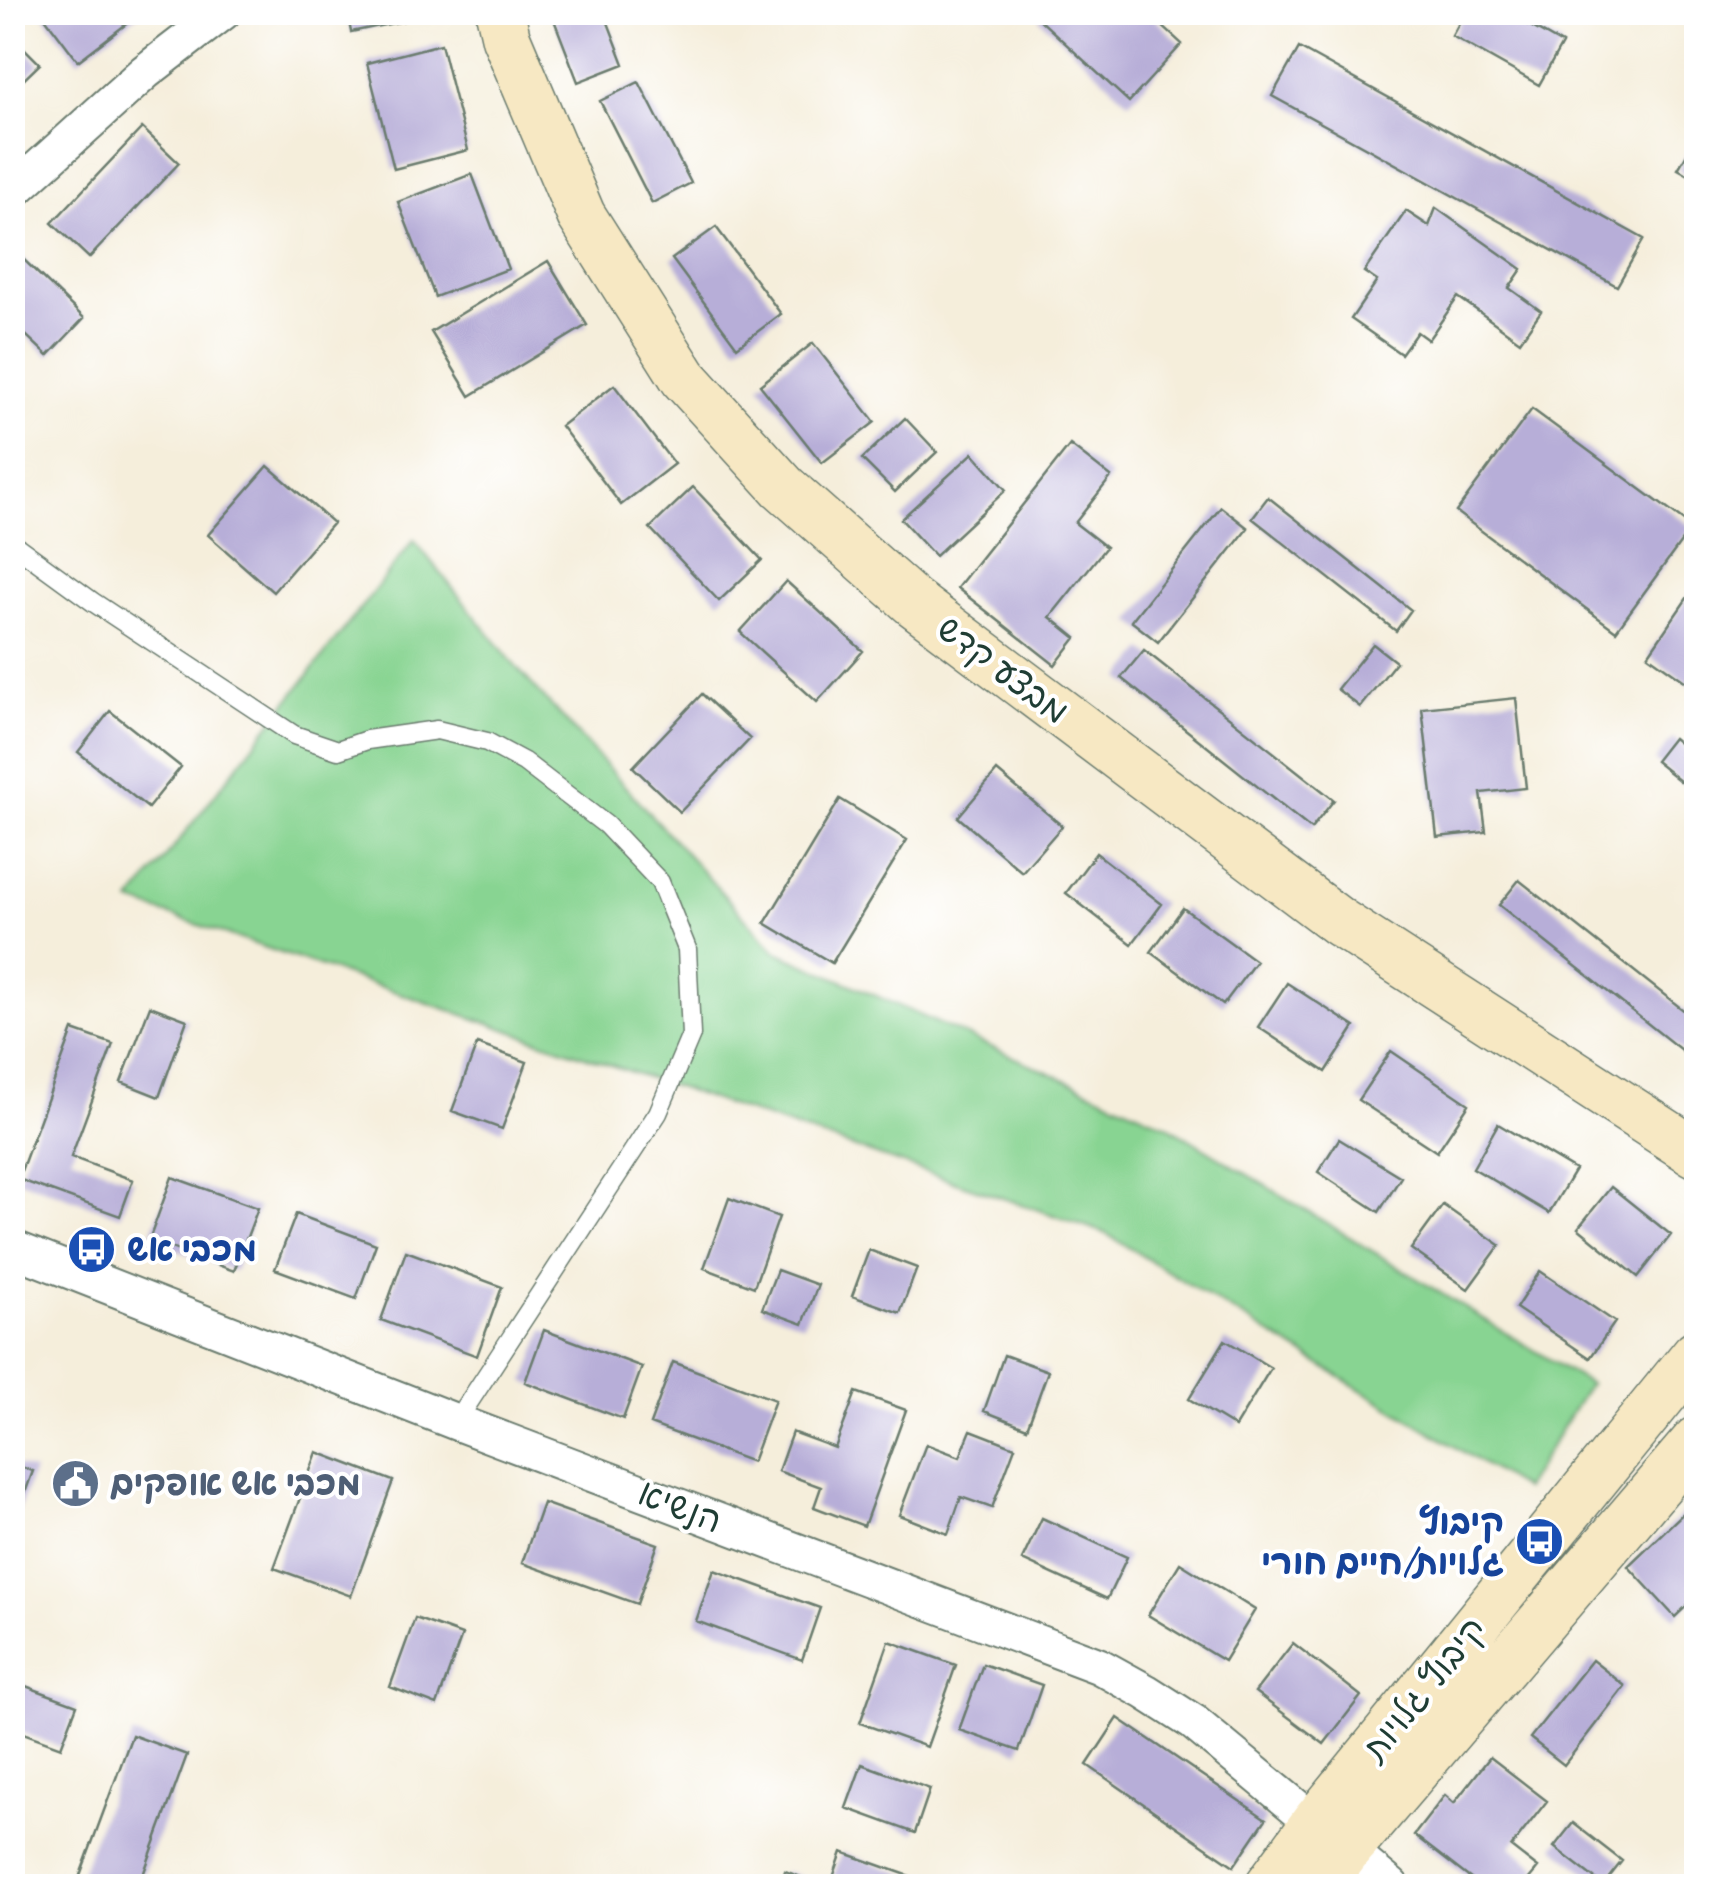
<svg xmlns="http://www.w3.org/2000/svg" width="1709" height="1899" font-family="Caveat,'Playpen Sans Hebrew',sans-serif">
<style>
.green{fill:#88d492;stroke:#548863;stroke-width:2.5}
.building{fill:#b7aed8}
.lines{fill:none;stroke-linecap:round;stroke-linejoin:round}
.lane-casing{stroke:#6a7b6e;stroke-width:21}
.street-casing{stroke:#6a7b6e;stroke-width:39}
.secondary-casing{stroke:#6a7b6e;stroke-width:51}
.lane{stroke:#fff;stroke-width:18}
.street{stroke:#fff;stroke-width:35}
.secondary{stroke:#f7e8c3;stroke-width:48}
.labels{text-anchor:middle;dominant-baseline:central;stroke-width:8;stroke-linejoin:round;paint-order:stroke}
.street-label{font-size:35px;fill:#1f3d34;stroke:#fff}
.transit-label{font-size:35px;font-weight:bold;fill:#164399;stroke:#fff;text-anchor:start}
.service-label{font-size:35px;font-weight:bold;fill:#4e5e75;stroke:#fff;text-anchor:start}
</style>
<rect width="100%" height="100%" fill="#fff"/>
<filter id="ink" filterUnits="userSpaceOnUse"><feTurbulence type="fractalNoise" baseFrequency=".01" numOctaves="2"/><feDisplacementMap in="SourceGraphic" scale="20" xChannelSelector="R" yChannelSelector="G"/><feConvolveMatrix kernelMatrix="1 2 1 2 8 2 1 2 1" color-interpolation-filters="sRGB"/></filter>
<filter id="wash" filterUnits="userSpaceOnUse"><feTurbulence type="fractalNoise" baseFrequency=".0048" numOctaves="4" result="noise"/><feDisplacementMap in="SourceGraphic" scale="40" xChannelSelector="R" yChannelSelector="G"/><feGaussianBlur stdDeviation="2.25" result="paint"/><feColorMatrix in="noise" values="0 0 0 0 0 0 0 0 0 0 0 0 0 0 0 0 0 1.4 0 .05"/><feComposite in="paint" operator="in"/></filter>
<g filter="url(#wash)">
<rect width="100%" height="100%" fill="#f5eedb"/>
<path class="green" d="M414,540l102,127 259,284 390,173 424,260 -65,105 -421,-257 -972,-330z"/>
<g id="blocks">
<path class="building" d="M41,12h101l-64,49z
M347,12h90v2l-86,18z
M551,12h53l20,52 -46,18z
M1045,12h102l35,32 -53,58 -90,-83z
M1465,12h41l56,32 -23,41 -87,-49z
M12,36l28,28 -28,27z
M441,44l27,106 -74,19 -27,-106z
M1299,48l345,191 -27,47 -345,-190z
M639,82l52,101 -39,20 -52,-102z
M142,128l37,35 -90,95 -37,-35z
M1696,138v41l-18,-10z
M472,174l36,95 -73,28 -37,-95z
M1436,208l86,61 -13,19 32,23 -21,30 -62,-44 -30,43 -11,-8 -16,22 -50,-35 26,-38 -13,-9 42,-61 23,15z
M716,227l65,87 -44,33 -65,-88z
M21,257l63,61 -36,38 -36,-34v-56z
M548,261l39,64 -117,71 -39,-64z
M813,343l62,79 -53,41 -62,-78z
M614,385l60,79 -53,41 -60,-79z
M1532,409l160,118 -76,104 -160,-119z
M905,418l32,34 -42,40 -33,-33z
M1070,445l41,32 -36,46 31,24 -56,70 26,21 -21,27 -98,-77z
M973,453l33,37 -71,66 -34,-37z
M268,466l65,57 -60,69 -65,-57z
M693,487l69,73 -43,41 -69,-73z
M1268,497l143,113 -15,21 -144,-113z
M1221,507l27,21 -90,114 -27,-21z
M786,581l77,70 -46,51 -77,-70z
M1696,585v104l-48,-34z
M1373,644l23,18 -36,45 -23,-18z
M1144,650l190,150 -23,29 -190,-151z
M702,694l48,45 -70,73 -47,-45z
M1516,698l10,90 -45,5 5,39 -49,5 -15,-129z
M110,711l71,56 -33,41 -70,-56z
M1673,738l23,19v37l-41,-33z
M997,771l65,55 -40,46 -64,-55z
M840,799l67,41 -75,123 -67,-40z
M1096,853l66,51 -30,40 -66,-51z
M1519,880l177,140v42l-197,-157z
M1183,908l73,53 -33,44 -72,-53z
M1287,983l68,44 -29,45 -68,-45z
M150,1006l37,14 -28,77 -38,-15z
M73,1030l40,14 -42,113 62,23 -13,36 -102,-37z
M477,1044l50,18 -25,67 -50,-18z
M1391,1051l78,53 -32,48 -79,-52z
M1498,1124l77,46 -26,43 -76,-45z
M1339,1139l62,38 -22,35 -61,-40z
M172,1177l86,31 -24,63 -85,-31z
M1611,1187l60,48 -33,42 -60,-49z
M729,1198l50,19 -25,70 -50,-19z
M1443,1205l57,40 -32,44 -57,-40z
M296,1214l80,30 -20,55 -81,-30z
M869,1250l48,18 -17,45 -48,-17z
M406,1251l96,36 -25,69 -96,-36z
M777,1270l41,15 -15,39 -41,-15z
M1540,1271l75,51 -25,36 -74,-50z
M544,1330l98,37 -19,52 -98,-37z
M1225,1340l46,28 -36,59 -46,-28z
M1004,1355l44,16 -21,57 -43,-17z
M673,1362l102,38 -23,62 -102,-38z
M856,1392l50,18 -42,116 -50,-19 7,-20 -43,-16 14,-39 43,16z
M971,1430l44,17 -23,61 -31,-11 -13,37 -49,-19 27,-71 34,13z
M317,1452l76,29 -42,115 -77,-28z
M12,1464l21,7 -20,55h-1z
M1696,1501v96l-21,20 -47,-51z
M543,1503l115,41 -21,60 -115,-41z
M1042,1518l85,39 -20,42 -85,-39z
M1180,1563l75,47 -31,51 -76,-46z
M714,1570l106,38 -18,52 -106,-39z
M415,1618l47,17 -25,70 -47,-18z
M889,1641l67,24 -29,82 -67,-24z
M1293,1643l68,53 -37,48 -69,-52z
M1592,1660l33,26 -61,79 -34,-27z
M983,1664l59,21 -23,66 -60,-21z
M12,1681l65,24 -16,42 -49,-18z
M1118,1718l148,101 -32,47 -147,-101z
M132,1735l55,20 -48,131h-63z
M1490,1757l57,44 -36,46 27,21 -15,18h-43l-66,-51 31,-40 9,8z
M862,1764l68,25 -15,44 -69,-25z
M1573,1823l49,38 -19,24 -49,-38z
M842,1852l96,34h-108z
M785,1871l39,15h-44z"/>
</g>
</g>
<g filter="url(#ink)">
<use href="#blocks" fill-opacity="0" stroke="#6a7b6e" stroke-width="2.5"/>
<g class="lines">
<defs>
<path id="lane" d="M12,543l81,59 201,133 44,15 29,-10 70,-10 50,12 37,20 82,63 54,57 27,67 4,86 -33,78 -202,309"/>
<path id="street" d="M12,192l133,-120 78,-60
M12,1248l444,174 643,244 47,26 47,30 198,164"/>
<path id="secondary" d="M500,12l6,26 75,177 103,163 99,109 130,115 426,320 357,231
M1269,1886l46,-63 381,-469
M1320,1886l27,-36 349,-409"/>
</defs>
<use href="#lane" class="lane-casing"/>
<use href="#street" class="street-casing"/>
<use href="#secondary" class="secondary-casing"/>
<use href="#lane" class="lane"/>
<use href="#street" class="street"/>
<use href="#secondary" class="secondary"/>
</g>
</g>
<defs>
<symbol id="bus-disc" viewBox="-11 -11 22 22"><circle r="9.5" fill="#1a4fb4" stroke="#fff"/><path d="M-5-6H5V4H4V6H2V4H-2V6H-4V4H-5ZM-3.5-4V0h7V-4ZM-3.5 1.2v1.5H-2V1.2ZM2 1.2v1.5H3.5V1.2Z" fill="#fff"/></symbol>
<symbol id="civic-disc" viewBox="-11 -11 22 22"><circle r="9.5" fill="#5c6f8a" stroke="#fff"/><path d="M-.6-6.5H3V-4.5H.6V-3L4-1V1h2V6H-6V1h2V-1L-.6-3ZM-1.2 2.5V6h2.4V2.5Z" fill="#fff"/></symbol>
</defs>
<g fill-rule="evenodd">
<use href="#bus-disc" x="64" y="1222" width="55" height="55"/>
<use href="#civic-disc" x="48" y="1456" width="55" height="55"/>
<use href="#bus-disc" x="1512" y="1514" width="55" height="55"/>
</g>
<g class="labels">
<g class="street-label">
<text transform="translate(1003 670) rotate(37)">מבצע קדש</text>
<text transform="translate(680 1507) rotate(21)">הנשיא</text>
<text transform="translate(1424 1689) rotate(-51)">קיבוץ גלויות</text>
</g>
<g class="transit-label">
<text x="127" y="1249">מכבי אש</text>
<text x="1504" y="1522" text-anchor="end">קיבוץ<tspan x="1504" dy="40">גלויות/חיים חורי</tspan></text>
</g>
<g class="service-label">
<text x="110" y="1483">מכבי אש אופקים</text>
</g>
</g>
<rect width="1709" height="1899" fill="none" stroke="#fff" stroke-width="50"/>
</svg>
